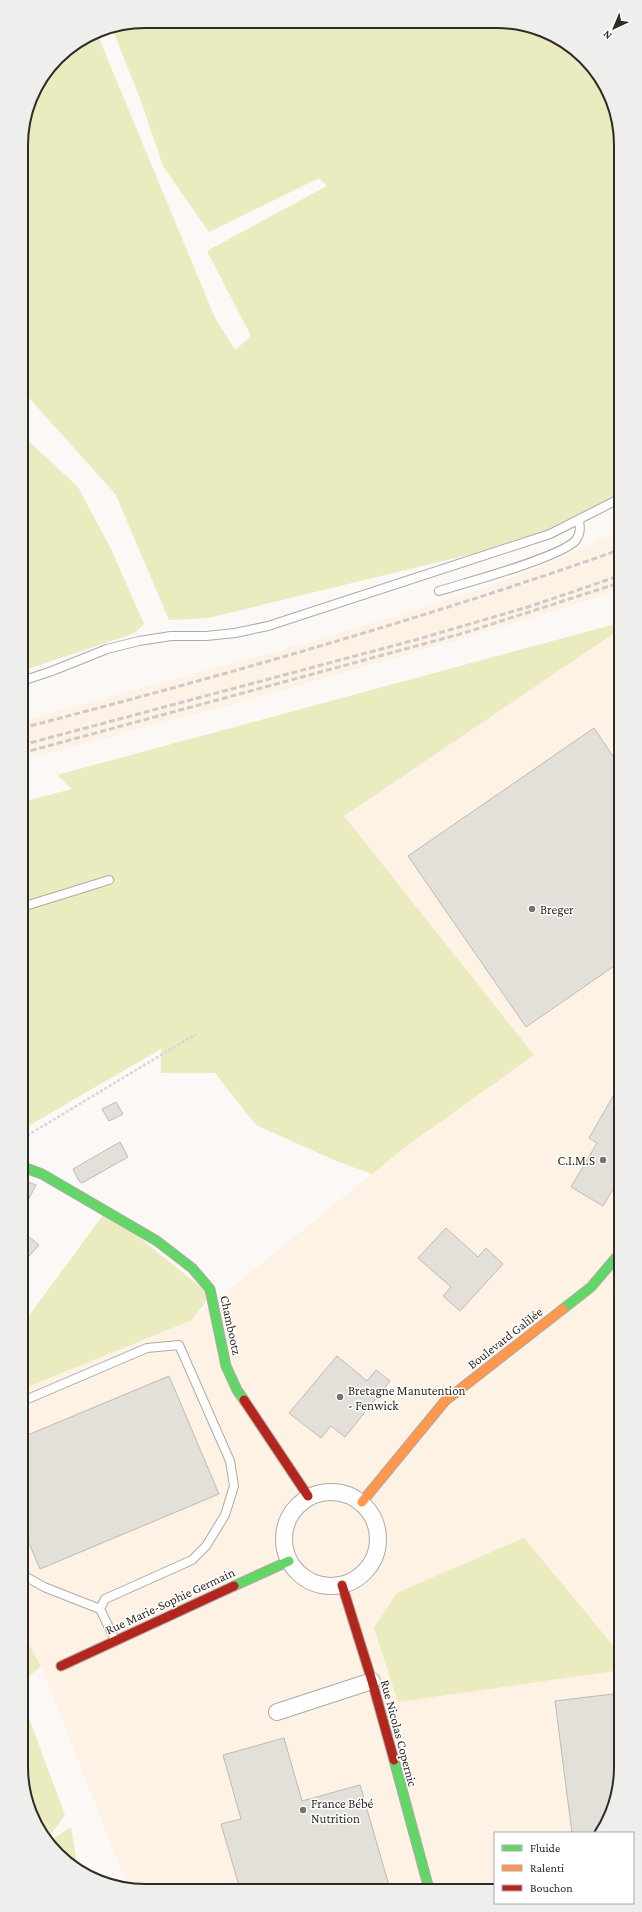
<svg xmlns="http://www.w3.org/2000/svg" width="642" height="1912" font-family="'Crimson Pro',serif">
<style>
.built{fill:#fdf2e3}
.green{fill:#eaebbf}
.building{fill:#e3e0da;stroke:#bebab6}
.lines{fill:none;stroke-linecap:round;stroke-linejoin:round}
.lane-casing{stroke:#adaaa6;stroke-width:10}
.street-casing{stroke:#adaaa6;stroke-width:18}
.fast-casing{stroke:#adaaa6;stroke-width:11}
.slow-casing{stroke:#adaaa6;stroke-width:11}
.jam-casing{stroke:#adaaa6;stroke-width:11}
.path{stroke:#d8d7d6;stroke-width:2.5;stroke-dasharray:3 2;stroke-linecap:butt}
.lane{stroke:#fefefe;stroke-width:8}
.street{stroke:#fefefe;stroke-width:16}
.fast{stroke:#63d668;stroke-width:9}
.slow{stroke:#ff974d;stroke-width:9}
.jam{stroke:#b3261e;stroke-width:9}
.rail{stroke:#cbcbca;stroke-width:3;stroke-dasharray:6 3;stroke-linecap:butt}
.poi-dot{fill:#77736d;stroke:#fff;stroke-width:1.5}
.labels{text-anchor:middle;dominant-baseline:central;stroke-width:3;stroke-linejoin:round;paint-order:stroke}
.poi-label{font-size:13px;fill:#302b24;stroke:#fff;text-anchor:start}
.street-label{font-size:13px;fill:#302b24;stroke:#fff}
.rim{fill:none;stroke:#302b24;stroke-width:2}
</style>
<rect width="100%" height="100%" fill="#fbf8f5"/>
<path class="built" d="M619,531v59l-87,28 -266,77 -244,65v-39l299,-82 167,-52 49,-19z
M619,630l2,1145 -21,58h-105v56h-366l-88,-223 -18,-32v-245l169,-69 212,-172 130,-93 -190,-239z"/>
<path class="green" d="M145,21l376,2 31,11 32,23 20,26 15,38v373l-93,47 -318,77 -39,2 -53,-125 -94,-105 -1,-253 13,-47 29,-38 33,-21 119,287 20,32 16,-14 -44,-85 120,-65 -8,-8 -110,54 -46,-66 -22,-65 -29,-73z
M22,435l56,52 33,62 33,75 -9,9 -113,38z
M619,623v7l-275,186 190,239 -130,93 -32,26 -38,-14 -78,-35 -41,-52h-54v-24l-138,80 -1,-327 50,-13 -15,-14z
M106,1211l105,84 -19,25 -169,69v-65z
M524,1538l97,117v15l-223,32 -24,-74 23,-35z
M23,1634l18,32 -18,16z
M23,1702l42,113 -13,18 -8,4 -6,-8 -15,-38z
M71,1827l7,43 -20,-15 -10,-13z"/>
<path class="building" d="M594,728l25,37 1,197 -94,65 -118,-171z
M620,1084v94l-17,28 -32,-19 26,-44 -8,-5z
M116,1102l7,12 -14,7 -7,-12z
M120,1142l8,15 -46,26 -3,-2 -6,-12z
M23,1180l13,5 -13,25z
M446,1228l32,29 8,-9 17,16 -43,47 -17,-15 8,-9 -33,-29z
M23,1232l16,13 -16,18z
M337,1356l30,25 9,-11 14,11 -45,56 -14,-11 -10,12 -32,-25z
M169,1376l50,118 -179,75 -17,-40v-92z
M621,1693v82l-9,39 -12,19h-28l-17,-132z
M284,1738l18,63 58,-16 30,104h-150l-19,-65 20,-5 -18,-64z"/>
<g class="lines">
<defs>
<path id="lane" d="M439,591c26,-8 123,-34 137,-51 5,-7 4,-12 3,-20
M22,681l30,-10 55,-22 32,-8 32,-5h35l29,-3 33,-7 282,-92 69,-35
M22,907l87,-27
M23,1401l124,-53 32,-3 51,116 4,25 -9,29 -19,31 -14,14 -87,39 -5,10
M23,1575l21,12 56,22 15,31"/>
<path id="street" d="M284 1539a47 47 0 1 1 94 0a47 47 0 1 1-94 0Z
M277,1712l95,-31"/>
<path id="fast" d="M23,1167l19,7 115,67 35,27 18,21 16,77 11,24 7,10
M563,1309l28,-22 29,-34
M234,1586l55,-25
M394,1760l35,129"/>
<path id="slow" d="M362,1502l83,-101 118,-92"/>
<path id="jam" d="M244,1400l64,96
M342,1585l30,96 22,79
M61,1666l173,-80"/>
</defs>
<use href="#lane" class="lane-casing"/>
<use href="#street" class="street-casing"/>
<use href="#fast" class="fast-casing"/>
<use href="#slow" class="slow-casing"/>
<use href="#jam" class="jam-casing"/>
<path class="path" d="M23,1138l173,-104"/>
<use href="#lane" class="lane"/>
<use href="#street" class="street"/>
<use href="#fast" class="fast"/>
<use href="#slow" class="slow"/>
<use href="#jam" class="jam"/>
<path class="rail" d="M22,728c201,-52 401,-109 597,-178
M22,745l393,-105 113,-33 91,-31
M22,753l442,-120 155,-50"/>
</g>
<g class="poi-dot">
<circle cx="532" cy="909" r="4"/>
<circle cx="603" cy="1160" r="4"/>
<circle cx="340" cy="1397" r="4"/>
<circle cx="303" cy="1810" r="4"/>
</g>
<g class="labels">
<g class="poi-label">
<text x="540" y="909">Breger</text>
<text x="595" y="1160" text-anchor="end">C.I.M.S</text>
<text x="348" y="1390">Bretagne Manutention<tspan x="348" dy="15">- Fenwick</tspan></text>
<text x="311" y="1803">France Bébé<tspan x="311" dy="15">Nutrition</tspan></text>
</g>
<g class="street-label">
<text transform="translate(231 1325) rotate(78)">Chambootz</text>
<text transform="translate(505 1338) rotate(-38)">Boulevard Galilée</text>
<text transform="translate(170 1601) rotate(-25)">Rue Marie-Sophie Germain</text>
<text transform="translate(399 1733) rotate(75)">Rue Nicolas Copernic</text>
</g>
</g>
<path d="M0 0H642V1912H0ZM145 28H497A117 117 0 0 1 614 145V1767A117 117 0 0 1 497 1884H145A117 117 0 0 1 28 1767V145A117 117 0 0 1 145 28Z" fill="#eeeeed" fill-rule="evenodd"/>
<path class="rim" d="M145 28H497A117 117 0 0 1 614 145V1767A117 117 0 0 1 497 1884H145A117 117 0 0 1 28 1767V145A117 117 0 0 1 145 28Z"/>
<rect x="494" y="1832" width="140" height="72" fill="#ffffff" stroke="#acaaa7"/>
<rect x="502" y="1845" width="20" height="6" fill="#63d668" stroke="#acaaa7"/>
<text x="530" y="1852" font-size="12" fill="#302b24">Fluide</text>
<rect x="502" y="1865" width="20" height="6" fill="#ff974d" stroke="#acaaa7"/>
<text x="530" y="1872" font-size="12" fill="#302b24">Ralenti</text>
<rect x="502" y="1885" width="20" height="6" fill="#b3261e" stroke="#acaaa7"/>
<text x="530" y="1892" font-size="12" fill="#302b24">Bouchon</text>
<g transform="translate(614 28) rotate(224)" stroke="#ffffff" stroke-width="3" paint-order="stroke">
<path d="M0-3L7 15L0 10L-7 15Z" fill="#302b24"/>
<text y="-6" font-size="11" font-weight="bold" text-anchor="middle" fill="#302b24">N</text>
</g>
</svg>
